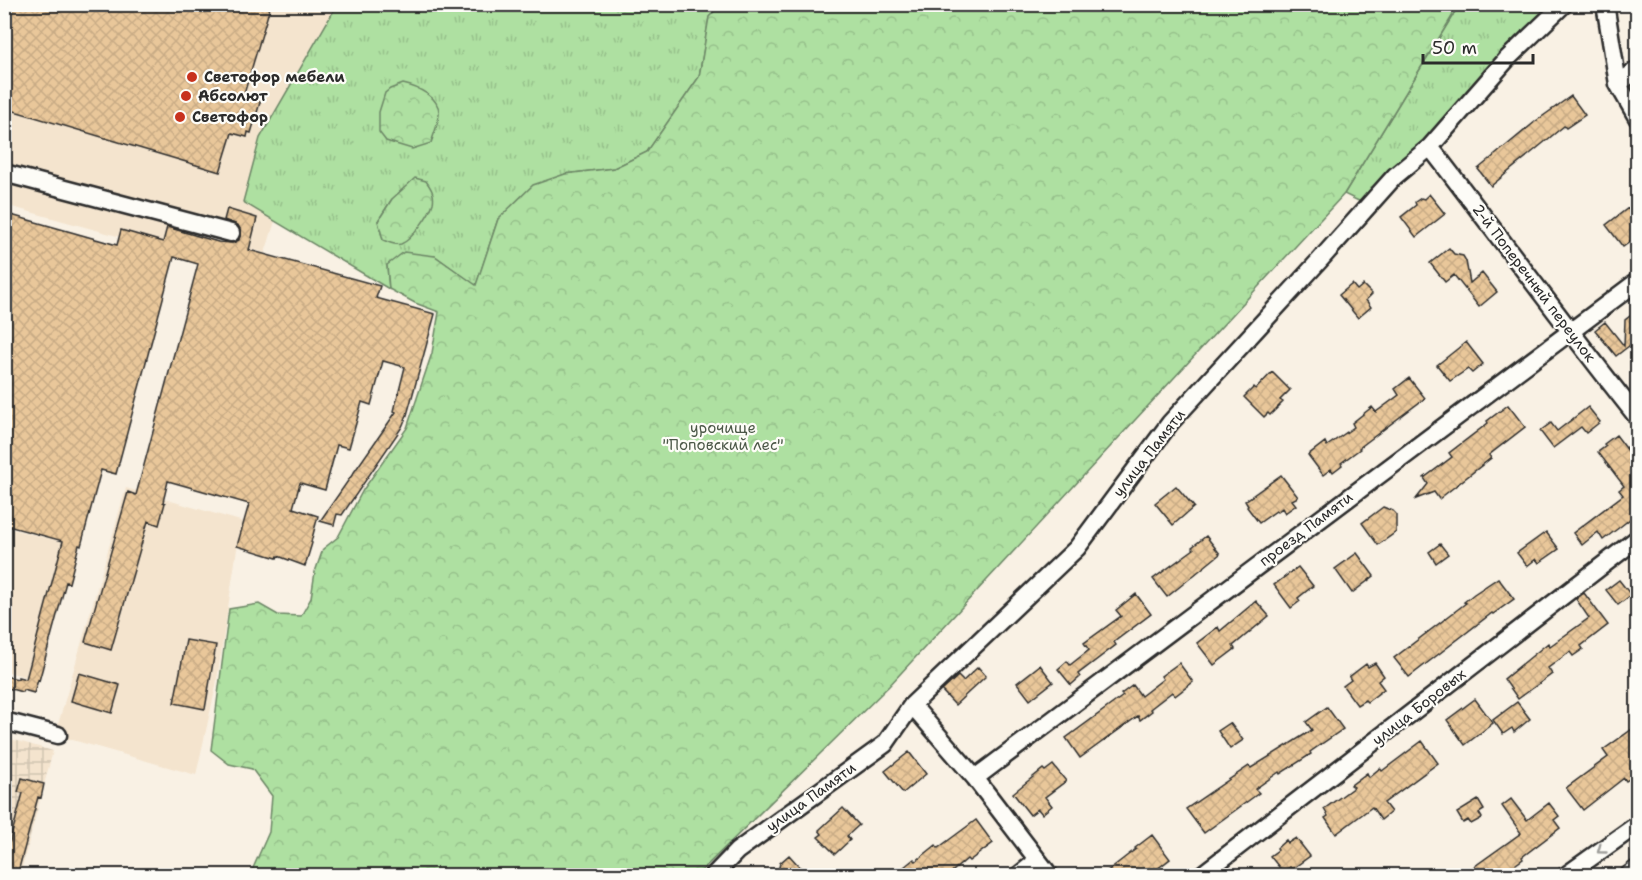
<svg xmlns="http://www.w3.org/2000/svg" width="1642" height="880" font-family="'Shantell Sans',sans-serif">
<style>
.built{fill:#f4e4ce}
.industrial{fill:url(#industrial-grid)}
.grass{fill:url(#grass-tufts);stroke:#6c8666;stroke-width:1.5;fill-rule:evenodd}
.forest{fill:url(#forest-crowns);stroke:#6c8666;stroke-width:1.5}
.building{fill:url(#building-cross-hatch);stroke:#2b2b2b;stroke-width:1.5}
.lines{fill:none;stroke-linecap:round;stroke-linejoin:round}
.minor-casing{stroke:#2b2b2b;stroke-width:21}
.major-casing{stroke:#2b2b2b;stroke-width:24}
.minor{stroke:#fdfcf7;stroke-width:16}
.major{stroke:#fdfcf7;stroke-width:20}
.oneway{stroke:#9e9e9b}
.poi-dot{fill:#c8321e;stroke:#fdfcf7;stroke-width:2}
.labels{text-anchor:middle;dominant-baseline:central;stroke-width:4.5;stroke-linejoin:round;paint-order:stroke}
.poi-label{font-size:15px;font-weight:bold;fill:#2b2b2b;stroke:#fdfcf7;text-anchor:start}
.street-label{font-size:15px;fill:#2b2b2b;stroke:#fdfcf7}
.park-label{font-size:15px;fill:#4c5848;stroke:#fdfcf7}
</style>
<defs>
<pattern id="industrial-grid" width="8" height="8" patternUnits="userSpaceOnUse" patternTransform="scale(1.5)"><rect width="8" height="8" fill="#f4e4ce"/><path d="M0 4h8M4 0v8" fill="none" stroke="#d1c4b1"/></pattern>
<pattern id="grass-tufts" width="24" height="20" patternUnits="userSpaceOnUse" patternTransform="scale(1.5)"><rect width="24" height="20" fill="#aee0a1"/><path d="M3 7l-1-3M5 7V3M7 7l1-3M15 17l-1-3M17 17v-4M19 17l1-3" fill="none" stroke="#96c08b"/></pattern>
<pattern id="forest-crowns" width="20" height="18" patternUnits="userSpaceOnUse" patternTransform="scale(1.5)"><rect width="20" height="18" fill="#aee0a1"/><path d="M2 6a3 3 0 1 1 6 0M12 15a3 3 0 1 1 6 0" fill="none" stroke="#96c08b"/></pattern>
<pattern id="building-cross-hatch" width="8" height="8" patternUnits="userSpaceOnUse" patternTransform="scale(1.5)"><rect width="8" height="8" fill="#e9c79a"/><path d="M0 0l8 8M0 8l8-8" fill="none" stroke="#c8ab85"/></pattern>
</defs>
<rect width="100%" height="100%" fill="#f9f1e4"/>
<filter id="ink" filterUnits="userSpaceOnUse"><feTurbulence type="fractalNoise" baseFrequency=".0167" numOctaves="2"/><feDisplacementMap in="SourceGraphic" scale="12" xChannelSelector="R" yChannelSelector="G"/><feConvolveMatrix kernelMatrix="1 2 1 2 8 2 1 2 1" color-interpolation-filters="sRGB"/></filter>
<g filter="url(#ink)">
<path class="built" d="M4,5h339l-78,248 -98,-27 -6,22 -156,-43z
M126,488l118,34 -7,27 -21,137 -20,89 -141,-40z
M4,527l59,15 -37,135 -21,-6z"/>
<path class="industrial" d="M4,737l49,14 -33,124h-15z"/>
<path class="grass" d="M337,5h383l-11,12 -10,60 -52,75 -33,16 -49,6 -67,45 -22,67 -41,-30 -48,9 2,24 -146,-87 17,-64zM392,199l-9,41 -5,-19z
M1459,5h103l-191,202 -27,-13z"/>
<path class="forest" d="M720,5h739l-115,189 -455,492 -192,189h-447l19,-43 3,-36 -20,-27 -23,-5 -18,-14 18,-141 30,-5 19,11 23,1 10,-18 4,-26 8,-23 15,-12 25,-47 44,-62 25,-75 7,-41 -24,-9 -26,-14 -2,-24 17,-13 31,4 41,29 22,-66 35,-34 32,-11 49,-6 33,-16 52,-75 10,-60z
M403,84c14,3 38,13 36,31 -1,9 -5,19 -8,28l-19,6 -26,-8 -7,-9v-20l6,-19 5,-4z
M415,178l11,3c5,7 9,13 7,22 -3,11 -21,37 -32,41 -6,2 -12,-2 -18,-4l-5,-19 14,-22z"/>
<path class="building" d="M4,4h267l-27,90 17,5 -10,34 -3,-1 -1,5 -15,-4 -12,39 -216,-64z
M1571,96l14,19 -19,13 -2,-2 -73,60 -13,-17 58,-48z
M1429,194l16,20 -29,23 -15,-20 15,-12 -1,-3 6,-4 3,1z
M1628,208l10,14v14l-15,11 -17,-22z
M227,209l30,9 -8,32 131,36 -4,12 59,16 -28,101 -5,12 -60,88 -5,-1 -3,11 -14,-4 76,-109 -2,-1 11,-44 -22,-6 -12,44 -9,-3 -13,46 -12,-3 -12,45 -25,-7 -7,25 25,8 -7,26 1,1 -7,23 -27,-10 -1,2 -40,-12 12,-42 -81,-23 -5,21 2,1 -6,22 -11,-4 -37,129 -26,-8 43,-150 8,3 62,-231 -24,-7 -58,217 -15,-4 -20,76 -2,-1 -10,38 -3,-1 -27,99 -1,-1 -4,13 -11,-3 -1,2 -18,-5v-11l14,3v-2l8,2 37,-138 -59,-16v-183l6,-21 -6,-1v-107l113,32 4,-15 42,12 4,-15 51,15 15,1 6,-3 2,-9 -3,-6 -14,-5z
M1449,248l5,6 9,2 3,5 4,22 12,-10 15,19 -18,15 -25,-32 -9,7 -15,-19z
M1352,284l5,6 6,-5 9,9 -6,6 5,7 -13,11 -19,-23z
M1638,310v29l-22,17 -21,-26 10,-8 19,24 1,-26z
M1466,342l17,22 -11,9 -4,-4 -18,12 -13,-16z
M1272,372l18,18 -10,10 3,2 -13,13 -2,-2 -4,4 -20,-20 10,-10 2,2z
M1409,378l16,20 -66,50 1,1 -19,14 1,2 -9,7 -2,-3 -8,6 -15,-20 17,-13 2,4 27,-19 -2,-4 20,-16 4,5 23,-17 -4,-6z
M1508,405l17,22 -36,28 2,3 -52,41 -5,-7 -18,7 12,-15 -4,-6 28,-21 -3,-4 39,-30 -1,-2z
M1588,407l12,15 -14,11 -5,-6 -28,21 -13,-17 11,-8 6,8z
M1616,435l22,29v49l-35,27 -5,-8 -16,13 -9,-12 50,-38 -4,-5 5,-4 -26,-34 8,-6 -2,-2z
M1281,475l17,22 -6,3 4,5 -11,8 -3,-5 -5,4 -1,-1 -17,12 -12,-16 1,-1 -3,-5z
M1176,486l18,21 -21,18 -18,-22z
M1383,507l10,4 3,3v18l-18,13 -16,-22z
M1546,532l13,17 -20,14 -3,-4 -9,7 -10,-13z
M1206,536l14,18 -53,43 -14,-18 41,-30 -2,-2z
M1440,544l8,10 -12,9 -7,-11z
M1357,553l17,23 -22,17 -17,-24z
M1298,567l15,19 -15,12 2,3 -9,7 -17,-23z
M1498,578l16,21 -21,15 -1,-1 -83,64 -15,-19 72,-55 -2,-1 10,-8z
M1619,580l12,15 -13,10 -12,-15z
M1584,593l24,32 -27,21 2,3 -10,7 -3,-4 -22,16 4,6 -34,25 -14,-20 44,-36 2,3 39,-28 -13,-19z
M1136,594l15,20 -37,28 2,3 -38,29 2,3 -9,8 -13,-16 9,-8 3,4 19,-15 -5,-7 37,-27 -5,-6z
M1256,601l13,15 -36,30 2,3 -21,16 -17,-22 21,-16 2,4z
M186,640l30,5 -11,64 -31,-6z
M1179,663l14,19 -18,14 -3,-4 -22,17 2,2 -12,9 -2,-4 -58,42 -14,-20 57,-42 -2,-2 12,-9 8,11 22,-17 -2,-3z
M1375,663l9,13 -6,5 6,8 -17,13 -2,-2 -8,5 -14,-19 8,-6 -2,-3 17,-13 2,3z
M1040,665l13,17 -23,18 -13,-17z
M978,667l8,9 -31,29 -13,-14 16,-15 5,5z
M79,673l41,12 -8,28 -41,-12z
M1475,699l18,24 -28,22 -18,-25z
M1517,702l13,17 -16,13 -2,-4 -9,6 -10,-14z
M1327,707l16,22 -33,23 1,2 -31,20 -1,-2 -24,17 4,4 -55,40 -18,-24 63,-43 2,2 61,-38 -6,-8z
M1230,723l13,17 -13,9 -12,-18z
M1638,725v48l-12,8 -2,-3 -41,32 -17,-22 42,-31 -5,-7z
M1422,741l16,22 -54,40 7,9 -10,8 -9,-13 -36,27 -11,-16 3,-2 -4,-7 30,-22 -3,-2 16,-12 2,4 11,-9 2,3z
M909,752l17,22 -23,19 -18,-22z
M1053,765l13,16 -21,16 7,9 -10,8 -4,-5 -8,6 -17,-22 30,-24 2,2z
M22,778l22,6 -3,14 -3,-1 -21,79h-13v-14l19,-69 -5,-1z
M1511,799l16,21 22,-17 10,13 -5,4 6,8 -38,29 1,2 -24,17h-38l60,-43 -19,-27z
M1478,800l6,10 -5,3 3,5 -11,6 -3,-4 -5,3 -6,-10z
M843,808l16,17 -12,11 3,4 -15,14 -17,-17 4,-3 -3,-4z
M976,820l17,23 -24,18 -2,-2 -20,17h-36l-7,-9 10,-8 2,2 20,-16 2,3z
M1152,835l18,24 -22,17h-47l27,-21 8,-6 -1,-1z
M1296,838l14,18 -18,13 -2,-2 -7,5 -13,-16 8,-6 -1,-2 9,-8 2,3z
M789,855l19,21h-31l3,-13z"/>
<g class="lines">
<defs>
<path id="minor" d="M1605,4l13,80 20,35
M1618,84l20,-15
M1430,147c70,90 137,182 208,271
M4,173l227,60
M912,705l63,73 75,98
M4,721l54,14
M975,778l663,-497
M713,876l24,-25 148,-107 27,-39 165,-157 93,-125 149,-162 76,-85 35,-29 77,-88 57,-55
M1018,876l20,-16
M1200,876l438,-338
M1565,876l73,-52"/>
<path id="major" d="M1630,876l8,-6"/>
</defs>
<use href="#minor" class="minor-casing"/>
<use href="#major" class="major-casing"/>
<use href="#minor" class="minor"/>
<use href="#major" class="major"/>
</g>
<defs><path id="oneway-chevron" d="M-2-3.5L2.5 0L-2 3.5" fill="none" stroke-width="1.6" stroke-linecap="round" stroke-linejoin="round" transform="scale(1.5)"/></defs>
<use class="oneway" href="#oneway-chevron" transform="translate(1601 850) rotate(144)"/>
</g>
<g class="poi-dot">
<circle cx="192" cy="77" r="6"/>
<circle cx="186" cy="96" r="6"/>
<circle cx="180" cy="117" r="6"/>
</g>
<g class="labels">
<g class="poi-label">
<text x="204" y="77">Светофор мебели</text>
<text x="198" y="96">Абсолют</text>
<text x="192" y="117">Светофор</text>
</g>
<g class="street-label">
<text transform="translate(1534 283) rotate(53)">2-й Поперечный переулок</text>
<text transform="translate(1149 453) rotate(-52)">улица Памяти</text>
<text transform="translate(1306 529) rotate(-37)">проезд Памяти</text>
<text transform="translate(1419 707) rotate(-38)">улица Боровых</text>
<text transform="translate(811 797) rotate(-36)">улица Памяти</text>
</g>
<g class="park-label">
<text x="723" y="428">урочище<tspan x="723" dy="17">"Поповский лес"</tspan></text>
</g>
</g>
<rect width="1642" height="880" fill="none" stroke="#fdfcf7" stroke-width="24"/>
<rect x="12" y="12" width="1618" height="856" fill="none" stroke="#2b2b2b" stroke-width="2" filter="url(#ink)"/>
<path d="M1423 54v9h110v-9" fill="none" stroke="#2b2b2b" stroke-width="3"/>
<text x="1432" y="54" font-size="18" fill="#2b2b2b" stroke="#fdfcf7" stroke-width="4.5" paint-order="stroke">50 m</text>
</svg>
